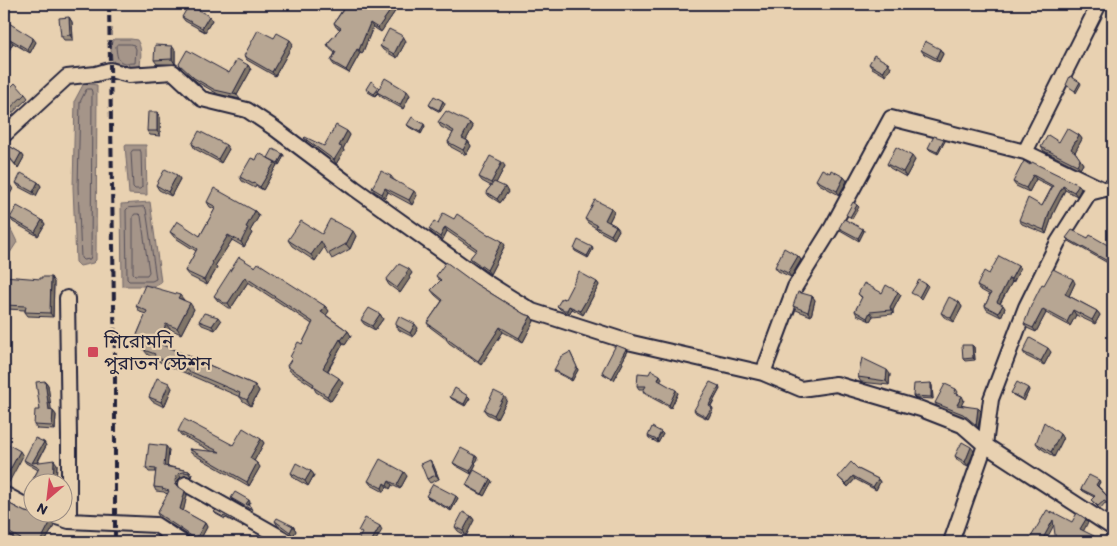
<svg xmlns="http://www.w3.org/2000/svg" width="1117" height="546" font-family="Itim,'Noto Sans Bengali',sans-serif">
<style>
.water{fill:#a59589;stroke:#71676a}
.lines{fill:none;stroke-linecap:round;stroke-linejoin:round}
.shore{stroke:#56505a;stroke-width:1}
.minor-casing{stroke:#22223b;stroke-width:18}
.minor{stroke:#e8d1b1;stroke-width:14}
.rail{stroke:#22223b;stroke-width:4;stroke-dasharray:8 4;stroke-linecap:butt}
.wall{fill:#9d8f7e;stroke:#22223b}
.shaded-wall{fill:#807467;stroke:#22223b}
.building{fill:#b7a693;stroke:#22223b}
.poi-dot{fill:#d1495b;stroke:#e8d1b1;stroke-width:2}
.labels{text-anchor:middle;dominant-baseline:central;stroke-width:4.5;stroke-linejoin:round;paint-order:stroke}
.poi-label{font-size:19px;fill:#22223b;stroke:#e8d1b1;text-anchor:start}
</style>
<rect width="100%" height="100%" fill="#e8d1b1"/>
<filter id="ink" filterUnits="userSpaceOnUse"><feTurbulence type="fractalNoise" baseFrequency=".02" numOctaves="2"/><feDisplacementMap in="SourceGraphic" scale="10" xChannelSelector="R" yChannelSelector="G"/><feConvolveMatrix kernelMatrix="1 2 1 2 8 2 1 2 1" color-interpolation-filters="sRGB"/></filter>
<g filter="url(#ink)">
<path class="water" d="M114,39h17l6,1c5,7 4,18 3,26 -7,4 -21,3 -26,-4 -3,-3 -2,-8 -3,-12 0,-5 0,-7 3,-11z
M84,83l13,2 -1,175 -3,3 -13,3 -4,-4 -3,-75 2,-87z
M125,145h21l1,50 -18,-1z
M150,202l11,80 -7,4h-32l-1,-82z
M4,217h1l12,25 -13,20z"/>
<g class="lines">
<path class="shore" d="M118,44h12l4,1 2,4 -1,14c-16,1 -18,-1 -19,-17z
M88,89h3l1,3 -1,164 -1,3 -7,1 -2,-2 -3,-71 2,-85 6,-12z
M133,150h7l1,2 1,35 -2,2h-5l-2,-2 -2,-34z
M144,207l2,2 10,70 -4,2h-23l-2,-2 -1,-69 2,-2z
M135,214h4l2,2 8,56 -2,3h-12l-2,-2v-56z"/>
<defs>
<path id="minor" d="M1099,4l-74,148 77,37
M4,135l63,-58 29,-3 14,-4 19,5 44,-3 29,27 45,11 27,18 80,60 130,93 48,30 100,32 131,30 38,16 35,-5 85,25 41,16 23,20 -34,97
M1113,187l-24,6 -31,49 -32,65 -35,92 -6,46 128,83
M67,298l2,141v82
M763,373l32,-86 36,-58 60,-111 134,34
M186,484l96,54 5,4
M4,494l28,15
M47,514l22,7 87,4 26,17"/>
</defs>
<use href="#minor" class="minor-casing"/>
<use href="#minor" class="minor"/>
<path class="rail" d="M109,4l6,362v176"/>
</g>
<path class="wall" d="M336,4h60l2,3 -17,25 -8,-5 -11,27 -2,-1 -11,20 -15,-8 -3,-4 4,-8 -6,-5 -2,-4 13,-15 -4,-2 -2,-4 9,-14 -4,-2z
M69,17l3,5 1,18h-9l-3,-4z
M182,17l30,3 -7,12 -20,-11z
M4,20l32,22 -6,11 -17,-10 -9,16z
M274,38l19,6 -18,32 -28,-16 -3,-4z
M406,41l-9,17 -14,-8 -3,-4z
M940,49l3,5 -4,8 -15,-8 -3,-4z
M175,50v14h-18l-3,-4z
M179,64l50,9 19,-8 3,5 -14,25 3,4 -22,-5 -21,-12 -15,-13z
M869,64l22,3 -5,9 -14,-8z
M4,85l4,5 17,4 3,4 -24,23z
M379,88l31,7 -7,14 -23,-13 -2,-3 -3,3 -7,-4 -2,-3z
M443,101l2,3 -5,8 -9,-5 -2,-2z
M160,117v19l-10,-1 -3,-4z
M438,122l32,1 3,4 -7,13 2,1 3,5 -5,9 -15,-8 -3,-5 5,-9 -12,-6z
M407,125l18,1 -4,8 -12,-7z
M347,131l3,4 -7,14 1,2 -8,13 -29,-22 -3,-4 20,8z
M1079,135l3,4 -7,13 8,12 -3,5 -36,-18 -3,-4 18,-5z
M945,141l-7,13 -8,-4 -2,-2z
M4,143l17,10 3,4 -6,11 -14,-16z
M192,144l37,5 -8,14 -26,-14z
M283,154l1,2 -5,9 -4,-2 2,2 -14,25 -7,-4 -1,2 -13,-7 -2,-4 16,-17 13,-2z
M915,160l-9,17 -16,-9 -3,-4z
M1030,165l49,20 2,4 -4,7 -12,-6 -12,24 -7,20 -24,-10 -3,-4 23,-14 10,-19 -16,-8 -7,13 -13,-6 -3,-4z
M505,166l-9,17 12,9 -8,11 -11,-7 -3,-4 5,-6 -9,-5 -3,-4z
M830,173l14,4 3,4 -8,14 -20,-11 -3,-4z
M177,175l3,4 -9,17 -12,-6 -3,-5z
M391,176l3,4 23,15 -5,10 -24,-13 -3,6 -10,-6 -3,-4z
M38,182l3,4 -5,10 -17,-9 -3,-4z
M207,202l48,9 4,5 -9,15 2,2 -8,14 -12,-7 -17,26 2,2 -10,17 -18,-9 -4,-5 11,-20 -22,-14 -4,-5 30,4 15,-27 -5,-2z
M611,208l3,4 -5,10 7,4 3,4 -5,9 -15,-8 -3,-3 -8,-5 -3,-4z
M10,218l32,2 3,4 -7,12 -25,-14z
M454,219l35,16 16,10 -15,29 -17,-12 -3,-4 6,-7 -29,-20 -5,10 -10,-8 -3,-4 9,-6z
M839,228l24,1 1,2 -5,10 -19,-11z
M322,234l34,2 -6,13 -18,10 -8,-13 -9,15 -23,-15 -4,-6z
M1066,238h22l25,10v18l-44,-25z
M574,249h19l-5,9 -13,-7z
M798,256l3,4 -10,17 -13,-6 -3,-4z
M1018,266l2,3 -7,14 -1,-1 -12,22 5,4 -4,9 -14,-7 -2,-4 5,-11 -11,-6 -2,-3 12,-12z
M255,267l70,39 4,5 -3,4 22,16 3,5 -6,9 -2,-1 -15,27 15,12 -12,18 -15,-9 -3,-6 -23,-15 -3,-5 5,-7 -2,-2 12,-13 10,-20 -64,-42 -17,26h-3l-10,-7 -4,-5z
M412,273l-3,4 1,1 -10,15 -11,-8 -3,-5z
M436,276l40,8 48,30 7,2 3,5 -11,21 -20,-10 -22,33 -32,-22 -3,-4 -16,-12 -3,-4 15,-22 -7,-6 -4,-5 9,-9z
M54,282l-1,35 -25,-1 -3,-4v-2l-19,-1 -2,-3v-18z
M597,282l2,3 -16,30 -11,-6 -3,5 -2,-1 -7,-4 -3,-3 8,-7z
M1075,283l-6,13 28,15 3,4 -5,9 -19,-9 -6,11 -24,-13 -10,19 -9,-4 -3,-4z
M898,292l3,3 -8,15v4l-20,2 -3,5 -13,-6 -2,-4 7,-13 -4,-4z
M812,296l3,4 -4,16 -15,-6 -3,-4z
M184,300l10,9 -13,25 -11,-5 -7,16 92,40 4,6 -8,15 -8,-5 -3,-4 -82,-36 -1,-2 -9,-4 -4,-5 3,-7 -6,-3 -4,-5 9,-21 -6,-2 -4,-6z
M959,302l3,5 -8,15 -10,-5 -3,-4z
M380,314l3,5 -8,11 -11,-6 -3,-4z
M199,321h22l-6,9 -13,-5z
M396,325l22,3 -5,9 -14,-7z
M972,345l2,2 1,13 -10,1 -2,-2z
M628,351l-6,11 1,1 -9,17 -11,-6 -1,-2z
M1023,352h28l-7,13 -18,-9z
M571,354l7,16 -6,11 -17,-9 -1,-2z
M890,374l-1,11 -28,-3 -3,-5z
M662,378l-2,3 18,12 -7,15 -26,-14 -2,-3 1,-2h-5l-2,-3z
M45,381l3,4 3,26h2l3,4 -1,15 -18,-1 -3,-4 6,-15z
M931,383l1,3 1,13 -18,-1 -2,-2z
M172,388l-8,19 -12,-6 -3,-4z
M720,389l-9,17 2,3 -5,10 -12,-6 -2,-3z
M956,389l2,3 -1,2 7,6 -3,5 20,6 -3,17 -13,-11 -28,-11 -2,-3z
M1029,390l-5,11 -11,-6 -2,-2z
M450,397l20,1 -5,8 -13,-7z
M507,400l-10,19 -10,-5 -3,-4z
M178,431l55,14 28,-6 3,4 -10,18 3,2 3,4 -11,19 -58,-33 -2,-4 24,3 -32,-17z
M661,432l2,2 -5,9 -9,-5 -1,-2z
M1060,434l3,5 -9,18 -15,-10 -3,-4z
M44,442l2,4 -8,16 19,2 -1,20h-24v15l-4,-2 -2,-4 12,-23 -12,-7 -2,-3z
M169,450l-2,16 22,5 3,3 -1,3 -5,-2 -5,2 -3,3 -1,5 10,10 -4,16 22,12 2,4 -8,15 -40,-25 -2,-4 11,-19 -3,-1 -1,-1 -8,-1 -2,-4 2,-15h-7l-3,-4z
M974,451l-6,15 -10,-5 -3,-5z
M476,456l2,3 -3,4 1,1 -5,10 -16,-9 -2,-2z
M433,464l6,15 -9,4 -3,-4z
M858,469l20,10 2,3 -4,8 -21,-11 -7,8 -10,-10z
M311,471l3,4 -6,11 -14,-8 -3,-5z
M407,476l-7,13 -8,-4 -2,4 -3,-2 -3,5 -13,-7 -3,-4z
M490,479l2,2 -8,15 -16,-9 -2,-2z
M1100,482l-2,4 15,16v5l-8,-4 -5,6 -9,-9 3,-3 -11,-6 -2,-2z
M426,496l32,2 -7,13 -23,-13z
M231,498l19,4 -2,4 4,3 -1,2 -18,-11z
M4,501l21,11 13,2 1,2 12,5 3,5 -9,16 -28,-2 -13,-8z
M216,510l27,16v1l-17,-9 -1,1 -9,-5 -2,-2z
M471,516l3,4 -8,16 -8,-5 -3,-4z
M275,521l18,5 3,5 -3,5 -15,-10z"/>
<path class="shaded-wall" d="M395,4h1l2,3 -17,25 -3,-4z
M209,16l3,4 -7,12 -3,-4z
M69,17l3,5 1,18 -3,-5z
M370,23l3,4 -11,27 -3,-4z
M403,36l3,5 -9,17 -3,-4z
M33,38l3,4 -6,11 -3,-4z
M10,39l3,4 -9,16v-10z
M290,40l3,4 -18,32 -3,-4z
M172,46l3,4v14l-3,-5z
M357,49l3,4 -11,20 -3,-3z
M940,49l3,5 -4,8 -3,-4z
M888,63l3,4 -5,9 -3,-4z
M248,65l3,5 -14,25 -4,-2z
M4,66l2,3 -2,4z
M1080,82l1,2 -5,9 -1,-2z
M379,88l2,2 -6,6 -1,-2z
M407,91l3,4 -7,14 -3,-4z
M443,101l2,3 -5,8 -1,-2z
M157,112l3,5v19l-3,-5z
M470,123l3,4 -8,15 -3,-4z
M424,124l1,2 -4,8 -1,-2z
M347,131l3,4 -7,14 1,2 -8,13 -2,-4 5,-14z
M1079,135l3,4 -8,15 -3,-5z
M944,139l1,2 -7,13 -1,-2z
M468,141l3,5 -5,9 -3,-5z
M226,145l3,4 -8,14 -3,-4z
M1075,152l8,12 -3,5 -3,-4z
M21,153l3,4 -6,11 -3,-4z
M283,154l1,2 -5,9 -1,-2z
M912,156l3,4 -9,17 -3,-5z
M275,162l2,3 -14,25 -3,-3z
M502,162l3,4 -11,21 -3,-4z
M177,175l3,4 -9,17 -3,-4z
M1033,175l3,4 -7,13 -3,-4z
M844,177l3,4 -8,14 -2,-4z
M38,182l3,4 -5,10 -3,-4z
M10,185l3,4 -6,10 -3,-4z
M1079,185l2,4 -4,7 -3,-4z
M1063,186l2,4 -12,24 -7,20 -2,-4 6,-20z
M505,187l3,5 -8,11 -3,-4z
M385,188l3,4 -3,6 -3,-4z
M414,191l3,4 -5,10 -3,-5z
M857,205l2,2 -7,12 -2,-2z
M611,208l3,4 -6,12 -3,-4z
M255,211l4,5 -9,15 2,2 -8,14 -3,-5 5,-15z
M42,220l3,4 -7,12 -3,-4z
M616,226l3,4 -5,9 -3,-4z
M445,227l2,4 -5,10 -2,-4z
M863,229l1,2 -5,10 -1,-3z
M353,231l3,5 -6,13 -4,-5z
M228,235l4,5 -17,26 2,2 -10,17 -3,-5 8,-18z
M321,241l4,5 -10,15 -4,-6z
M502,241l3,4 -15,29 -3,-4z
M592,247l1,2 -5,9 -1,-2z
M798,256l3,4 -10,17 -3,-4z
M1018,266l2,3 -7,14 -2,-4z
M409,269l3,4 -3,4 1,1 -10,15 -3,-5z
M51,277l3,5 -1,35 -3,-4z
M245,277l3,5 -17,26 -3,-5z
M1009,278l3,4 -13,23 -2,-3z
M1073,279l2,4 -7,15 -3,-4z
M597,282l2,3 -16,30 -3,-4z
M926,284l2,2 -7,13 -2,-2z
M898,292l3,3 -8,15v4l-2,-4 -1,-3z
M180,295l4,5 -6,-2z
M812,296l3,4 -4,16 -3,-4z
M959,302l3,5 -8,15 -3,-4z
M190,303l4,6 -13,25 -4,-6z
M1003,305l2,3 -4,9 -3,-4z
M325,306l4,5 -4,6 -4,-5z
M569,306l3,3 -3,5 -2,-4z
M1043,309l3,4 -10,19 -3,-4z
M1073,310l3,5 -6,11 -3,-4z
M1097,311l3,4 -5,9 -3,-4z
M870,312l3,4 -3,5 -3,-3z
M380,314l3,5 -8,11 -3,-4z
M531,316l3,5 -11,21 -4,-4z
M218,317l3,4 -6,9 -3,-4z
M166,324l4,5 -8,19 -4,-5z
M415,324l3,4 -5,9 -3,-4z
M500,327l3,5 -22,33 -3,-4z
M348,331l3,5 -6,9 -4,-5z
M340,339l3,5 -17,29 -3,-5z
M972,345l2,2 1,13 -2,-2z
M1048,348l3,4 -7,13 -3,-4z
M626,349l2,2 -6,11 1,1 -9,17 -2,-2z
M570,352l8,18 -6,11 -1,-2z
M887,370l3,4 -1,11 -3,-4z
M660,375l2,3 -2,5 -2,-3z
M339,378l4,5 -12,18 -4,-5z
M45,381l3,4 4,30 -3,-5z
M169,383l3,5 -8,19 -3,-5z
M931,383l1,3 1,13 -2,-2z
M255,385l4,6 -8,15 -4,-6z
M719,386l1,3 -10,18 -1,-2z
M1028,388l1,2 -5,11 -2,-2z
M676,390l2,3 -7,15 -2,-3z
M468,396l2,2 -5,8 -1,-2z
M504,396l3,4 -10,19 -3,-4z
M962,396l2,4 -4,8 -3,-3z
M712,407l1,2 -5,10 -2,-2z
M978,408l3,3 -3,17 -2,-3z
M53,411l3,4 -1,15 -3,-4z
M661,432l2,2 -5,9 -1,-3z
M1060,434l3,5 -9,18 -3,-5z
M261,439l3,4 -11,20 -3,-5z
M44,442l2,4 -11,20 -3,-3z
M166,446l3,4 -2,19 -3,-3z
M971,447l3,4 -6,15 -3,-4z
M20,451l3,5 -16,30 -3,-5z
M476,456l2,3 -3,4 1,1 -5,10 -1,-3z
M54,460l3,4 -1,20h-3z
M430,460l3,4 6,15 -3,-4z
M257,463l3,4 -11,19 -2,-4z
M189,471l3,3 -1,3 -2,-4z
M311,471l3,4 -6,11 -3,-5z
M404,472l3,4 -7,13 -3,-4z
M179,473l2,4 -3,3 -1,5 2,4 -3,-4 -1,-4 1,-5z
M853,476l2,3 -7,8 -2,-3z
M490,479l2,2 -8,15 -2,-2z
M878,479l2,3 -4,8 -3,-3z
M1099,480l1,2 -3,5 -1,-2z
M389,481l3,4 -2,4 -3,-4z
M384,483l3,4 -3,5 -2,-4z
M185,491l2,4 -4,18 -3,-4z
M456,496l2,2 -7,13 -1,-2z
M249,500l1,2 -3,5 -1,-3z
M471,516l3,4 -8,16 -3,-5z
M1086,519l2,3 -5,10 -3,-3z
M1053,520l2,3 -10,19h-4z
M51,521l3,5 -9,16h-5z
M205,523l2,4 -8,15 -3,-3z
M293,526l3,5 -3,5 -3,-4z
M380,526l2,4 -7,12h-4z
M1094,536l3,4 -2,2h-4z"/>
<path class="building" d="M337,4h58l-17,24 -8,-5 -11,27 -2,-1 -11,21 -15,-9 5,-9 -9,-8 9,-10v-1l5,-5 -7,-5 11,-16z
M189,5l20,11 -7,12 -20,-11z
M69,17l1,18 -9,1 -2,-18z
M4,20l29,18 -6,11 -17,-10 -6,10z
M389,29l14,7 -9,18 -14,-8z
M258,30l16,8 3,-5 13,7 -18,32 -28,-16z
M925,41l15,8 -4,9 -15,-8z
M155,45l17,1v13l-18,1z
M187,50l42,23 8,-14 11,6 -15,28 4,2 -22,-5 -21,-12 -15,-14z
M874,55l14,8 -5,9 -14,-8z
M1070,76l10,6 -5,9 -9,-6z
M385,78l22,13 -7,14 -23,-13z
M371,81l8,7 -5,6 -8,-5z
M15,83l10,11 -21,20v-29l4,5z
M434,96l9,5 -4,9 -10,-5z
M446,111l24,12 -8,15 6,3 -5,9 -15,-8 6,-11 -16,-9z
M148,112h9v19h-10z
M412,117l12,7 -4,8 -13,-7z
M336,125l11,6 -8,15 3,1 -8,13 -30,-22 1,-1 19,9z
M1067,128l12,7 -8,14 4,3 5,7 -3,6 -36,-18 7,-12 11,7z
M199,131l27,14 -8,14 -26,-15z
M934,136l10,3 -7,13 -9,-4z
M4,143l17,10 -6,11 -11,-13z
M896,147l16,9 -9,16 -16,-8z
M273,149l10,5 -5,9 -10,-5z
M259,153l16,9 -15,25 -6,-4 -1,1 -13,-7 11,-19 5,2z
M490,156l12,6 -11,21 -12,-6z
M1024,161l6,4 2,-3 47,23 -5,7 -11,-6 -13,24 -6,20 -25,-10 9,-22 14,8 11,-20 -20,-11 -7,13 -13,-6z
M165,169l12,6 -9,17 -12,-7z
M822,169l8,4 1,-3 13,7 -7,14 -21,-11z
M381,171l10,5 -1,2 24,13 -5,9 -24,-12 -3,6 -10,-6z
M21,173l17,9 -5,10 -17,-9z
M4,181l6,4 -6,10z
M494,182l11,5 -8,12 -11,-7z
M214,188l41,23 -9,16 2,1 -7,14 -13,-7 -16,27 1,1 -9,17 -19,-9 12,-22 -27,-17 7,-11 23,15 16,-29 -9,-5z
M595,200l16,8 -6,12 11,6 -5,9 -15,-8 1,-2 -12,-6z
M853,202l4,3 -7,12 -4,-2z
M17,206l25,14 -7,12 -25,-14z
M443,213l11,6 3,-5 32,21v-1l13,7 -15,29 -17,-12 7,-9 -32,-22 -5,10 -11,-8 5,-8 5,3 -1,-1z
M330,219l23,12 -7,13 -18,10 -7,-13 -10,14 -23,-15 13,-19 21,13z
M844,219l19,10 -5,9 -19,-10z
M1072,230l16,8 2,-3 23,13v16l-47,-26z
M578,240l14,7 -5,9 -13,-7z
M784,248l14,8 -10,17 -13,-6z
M999,256l19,10 -7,13 -2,-1 -12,24 6,3 -5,8 -13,-7 6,-13 -14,-7 7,-15 5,3z
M239,257l16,10 3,-4 67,43 -4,6 27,19 -7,9 -1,-1 -17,29 16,10 -12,18 -14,-9 1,-3 -27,-18 5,-8 -2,-1 8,-15 4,2 11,-22 -68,-45 -17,26h-4l-10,-7z
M446,262l30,22 48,30 7,2 -12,22 -19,-11 -22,34 -32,-23 1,-1 -20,-14 16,-23 -12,-10 10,-10 -5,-4z
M399,264l10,5 -3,4 1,1 -10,14 -11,-8z
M1053,269l20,10 -8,15 32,17 -5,9 -19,-10 -6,12 -24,-13 -10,19 -9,-4 7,-18 11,-22 2,1z
M579,272l18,10 -17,29 -11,-5 -2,4h-3l-7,-4 5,-8 3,1z
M4,276l37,3v-2h10l-1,36 -25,-1 1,-6 -22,-1z
M919,280l7,4 -7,13 -8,-4z
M864,283l18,10 4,-8 12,7 -8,15 1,3 -21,2 -3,6 -12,-7 7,-14 -4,-3z
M145,285l35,10 -2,3 12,5 -13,25 -11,-4 -8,19 97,42 -8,15 -8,-4 1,-3 -86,-37 1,-2 -11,-4 5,-10 -12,-5 10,-24 -11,-5z
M798,292l14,4 -4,16 -15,-6z
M949,297l10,5 -8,16 -10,-5z
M369,308l11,6 -8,12 -11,-6z
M204,313l14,4 -6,9 -13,-5z
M399,316l16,8 -5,9 -14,-8v-3z
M1030,338l18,10 -7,13 -18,-9z
M616,345l10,4 -6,11 1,1 -9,17 -10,-6z
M962,345h10l1,13 -10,1z
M570,352l7,15 -6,12 -17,-9 7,-13z
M862,358l25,12 -1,11 -28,-4z
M651,370l9,5 -2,5 18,10 -7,15 -26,-14 3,-5h-9l1,-13 11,1z
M157,378l12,5 -8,19 -12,-5z
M45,381l4,29 4,1 -1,15 -18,-1 1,-15h5l-4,-28z
M710,382l9,4 -10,19 3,2 -6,10 -12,-7z
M1017,382l11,6 -6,11 -11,-6z
M931,383v14l-18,-1 1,-12z
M945,384l11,5 -2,4 8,3 -5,9 21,3 -2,17 -13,-11 -28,-11z
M455,388l13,8 -4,8 -14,-7z
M494,391l10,5 -10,19 -10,-5z
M184,419l49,26 10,-17 18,11 -11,19 7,5 -10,19 -58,-33 31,3 -42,-21z
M1044,422l16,12 -9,18 -15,-9z
M652,427l9,5 -4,8 -9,-4z
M35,438l9,4 -12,21 22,-3 -1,24h-21v13l-6,-4 13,-25 -15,-8z
M4,442l16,9 -16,30z
M962,442l9,5 -6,15 -10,-6z
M149,444l17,2 -2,20 25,5v2l-5,-1 -5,1 -3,3 -1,5 1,4 9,6 -5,18 25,14 -9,16 -39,-26 12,-22 -7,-2 1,-1 -9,-1 2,-18 -10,-1z
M461,448l15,8 -2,6h1l-5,9 -17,-8z
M380,459l24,13 -7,13 -8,-4 -2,4 -3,-2 -2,5 -14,-7z
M430,460l6,15 -9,4 -6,-15z
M851,462l7,7 20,10 -5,8 -20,-11 -7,8 -8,-7z
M296,463l15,8 -6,10 -14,-8z
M474,470l16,9 -8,15 -16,-9z
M1089,475l10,5 -3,5 17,17v4l-9,-5 -6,5 -7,-6 4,-4 -14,-7z
M433,484l23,12 -6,13 -24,-13z
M235,492l14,8 -3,4 5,3 -1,2 -19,-11z
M4,501l21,11 5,1 2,-1v2h5l1,2 13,5 -11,21h-26l1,-1 6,-2 -17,-9z
M216,510l26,14 -1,1 -17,-9 -1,1 -9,-5z
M1047,510l5,3 -1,-2 21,11 5,-9 9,6 -6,10 14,7 -3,6h-23v-1l-12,1 -3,-22 -12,22h-13z
M463,512l8,4 -8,15 -8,-4z
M277,518l16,8 -3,6 -15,-11z
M365,518l15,8 -9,16h-14l5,-9 -4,-2z
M977,536l8,4 -1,2h-11z
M308,537l9,5h-12z"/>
</g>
<rect class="poi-dot" x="87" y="346" width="12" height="12" rx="2.5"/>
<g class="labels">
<g class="poi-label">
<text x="104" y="341">শিরোমনি<tspan x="104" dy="22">পুরাতন স্টেশন</tspan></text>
</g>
</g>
<rect width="1117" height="546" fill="none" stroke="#e8d1b1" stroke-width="20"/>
<rect x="10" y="10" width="1097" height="526" fill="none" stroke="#22223b" stroke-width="2" filter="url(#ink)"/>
<g transform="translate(48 498) rotate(208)"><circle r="24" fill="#e8d1b1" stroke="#998b82"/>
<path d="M0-4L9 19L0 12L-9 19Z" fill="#d1495b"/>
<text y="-8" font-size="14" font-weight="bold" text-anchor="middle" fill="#22223b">N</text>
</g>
</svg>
